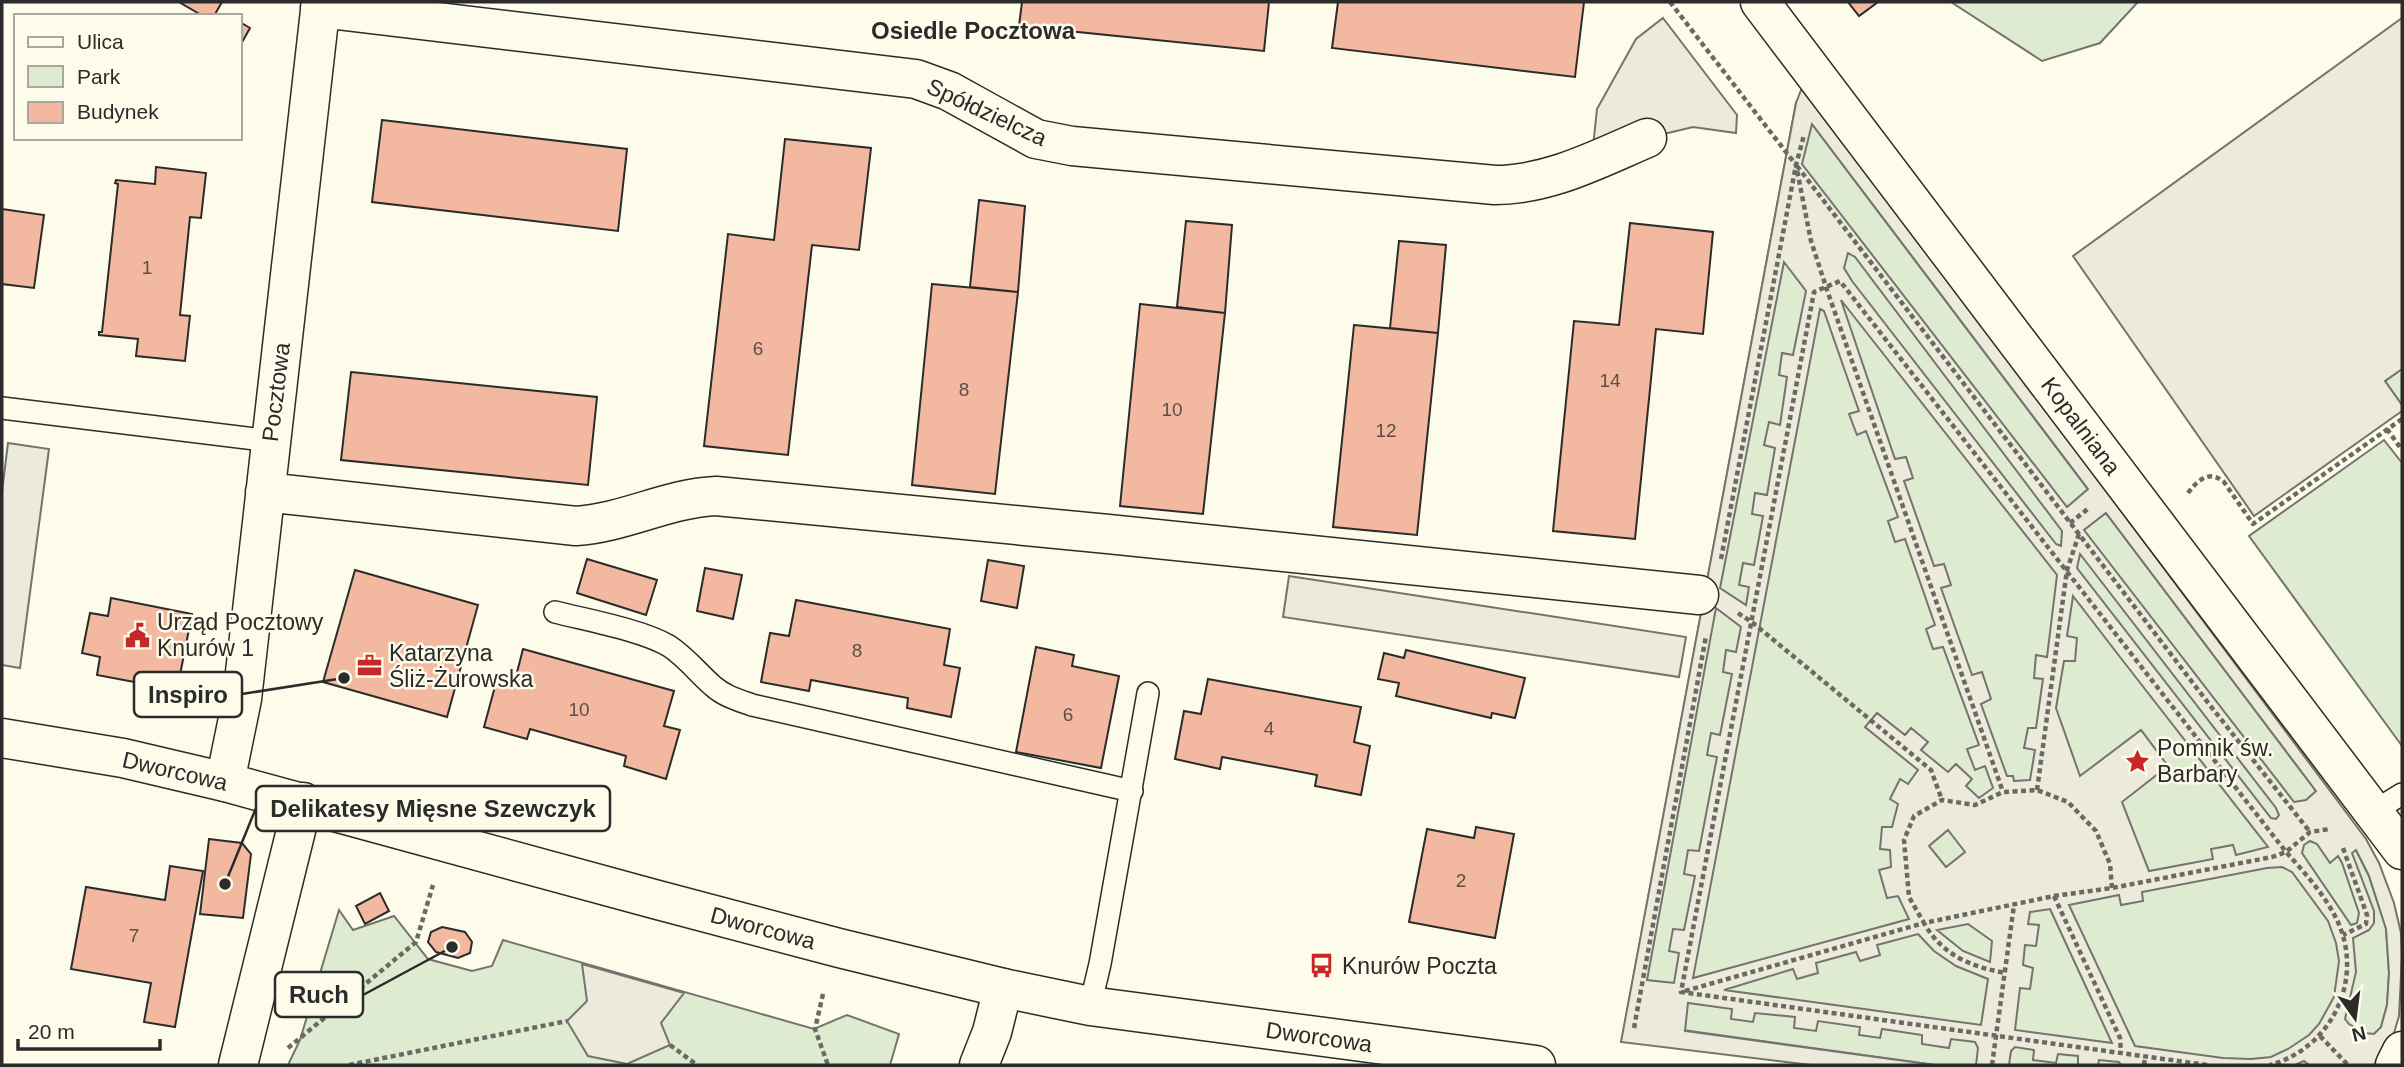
<svg xmlns="http://www.w3.org/2000/svg" width="2404" height="1067" font-family="Helvetica,sans-serif">
<style>
.green{fill:#deebd1;stroke:#74746e;stroke-width:2}
.parking{fill:#eceadb;stroke:#74746e;stroke-width:2;fill-rule:evenodd}
.building{fill:#f2b8a0;stroke:#2b2b2b;stroke-width:2}
.lines{fill:none;stroke-linecap:round;stroke-linejoin:round}
.service-casing{stroke:#2b2b2b;stroke-width:24}
.minor-casing{stroke:#2b2b2b;stroke-width:41}
.tertiary-casing{stroke:#2b2b2b;stroke-width:41}
.secondary-casing{stroke:#2b2b2b;stroke-width:41}
.path{stroke:#6a6964;stroke-width:4.5;stroke-dasharray:5 3.5;stroke-linecap:butt}
.service{stroke:#fdfbea;stroke-width:21}
.minor{stroke:#fdfbea;stroke-width:38}
.tertiary{stroke:#fdfbea;stroke-width:38}
.secondary{stroke:#fdfbea;stroke-width:38}
.labels{text-anchor:middle;dominant-baseline:central;stroke-width:5;stroke-linejoin:round;paint-order:stroke}
.number-label{font-size:19px;fill:#5d4e48}
.street-label{font-size:23px;fill:#2b2b2b;stroke:#fdfbea}
.poi-label{font-size:23px;fill:#2b2b2b;stroke:#fdfbea;text-anchor:start}
.neighbourhood-label{font-size:24px;font-weight:bold;fill:#2b2b2b;stroke:#fdfbea}
.leader{fill:none;stroke:#2b2b2b;stroke-width:2.5}
.callout-dot{fill:#2b2b2b;stroke:#fdfbea;stroke-width:2.5}
.callout{fill:#fdfbea;stroke:#2b2b2b;stroke-width:2.5}
.callout-label{font-size:24px;text-anchor:middle;font-weight:bold;fill:#2b2b2b}
</style>
<rect width="100%" height="100%" fill="#fdfbea"/>
<path class="green" d="M1951,2h187l-38,41 -58,18z
M1796,103l520,688 40,59 13,26 17,52 3,45 -2,32 -6,23 -44,37h-402l-310,-43z
M2402,369v36l-17,-24z
M2384,440l18,23v283l-153,-210z
M339,910l14,20 41,-14 34,43 44,12 20,-5 11,-26 311,89 33,-14 52,19 -9,31h-602l12,-25z"/>
<path class="parking" d="M1663,18l74,97 -1,18 -43,-6 -46,11 -54,9 4,-38 39,-70z
M2402,18v351l-17,12 17,24v6l-148,105 -181,-260z
M1803,85l563,754 13,24 15,40 7,30 1,22 -3,61 -5,17 -20,32h-65l-5,-4 -9,4h-174l-2,-3 -20,-2 -1,5h-20v-9l-20,-2 -2,9 -23,-3 1,-10 -19,-3 -4,4 -2,14h-33l2,-17 -3,-6 -24,-3 -2,9 -27,-4v-9l-40,-6 -2,9 -21,-3 1,-8 -42,-6 -2,10 -22,-3 1,-11 -40,-4 -2,9 -22,-3 1,-10 -44,-6 -3,28 250,34h-124l-190,-23 175,-939zM1812,124l276,365 -21,18 -265,-343zM1848,253l7,4 207,274 -1,15 -5,-2 -204,-263 -8,-13zM1784,262l22,29 -13,64 -11,-2 -3,22 8,2 -7,48 -11,-3 -5,23 11,3 -8,47 -12,-2 -3,21 11,2 -9,49 -11,-2 -4,22 10,2 -3,18 -26,-17zM1841,300l216,275 -10,82 -11,-2 -2,23 9,1 -7,49h-8l-4,20 11,2 -5,30 -16,1 -1,-5h-6l-26,-72 10,-5 -9,-27 -10,3 -31,-87 10,-3 -7,-21 -10,2 -30,-85 9,-3 -7,-21 -11,2zM1820,309l4,2 35,100 -10,3 8,21 9,-4 32,86 -10,4 7,21 10,-3 30,86 -9,4 7,20 10,-2 36,98 -12,4 8,21 10,-4 8,22 -14,10 -13,-12 6,-7 -16,-15 -8,8 -27,-22 7,-8 -17,-14 -6,7 -28,-22 -12,14 53,43 -10,14 -8,-5 -10,20 8,5 -6,23h-10l-2,22 10,1 1,17 -12,3 8,28 11,-2 11,23 -216,59zM2106,513l210,278 -10,9 -12,2 -210,-272zM2080,554l196,254 3,7 -3,4 -5,-1 -194,-250zM2073,596l47,61 148,190 -32,8 -3,-10 -22,4 2,10 -64,12 -27,-69 46,-36 -27,-36 -61,46 -24,-68 8,-47h11l2,-23 -10,-2zM1716,608l25,19 -5,25 -10,-2 -3,22 9,2 -12,61 -9,-2 -4,22 10,2 -18,94 -11,-1 -4,24 11,2 -11,54 -11,-1 -4,22 10,2 -5,30 -27,-3zM1948,830l17,22 -19,15 -17,-21zM2310,841l7,3 13,19 8,-7 4,7 17,50 -2,10 -6,2 -49,-72 2,-8zM2356,850l13,26 17,53 3,44 -2,32 -6,22 -7,7 -9,-1 -16,-9 -4,-5 11,-47 -3,-34 16,-8 5,-7v-12l-22,-58zM2282,867l10,5 36,49 8,22 3,18 -5,36 -15,27 -10,11 -21,14 -17,8 -20,2 -28,-1 -88,-12 -66,-141 50,-10 2,10 22,-4 -1,-9 125,-24zM2050,909l62,134 -97,-13 5,-42 10,1 3,-21 -10,-3 2,-20 11,1 3,-21 -11,-1 2,-12zM1968,924l24,17 -2,21 -27,-11 -26,-21zM1918,934l16,17 22,15 32,13 -7,46 -257,-35 69,-21 4,10 21,-6 -2,-10 40,-11 4,9 20,-6 -3,-10z
M8,443l41,6 -29,219 -18,-3v-173z
M1289,576l397,61 -7,40 -396,-60z
M582,964l102,29 -23,30 9,22 -43,19 -39,-8 -21,-35 20,-20z"/>
<path class="building" d="M179,2h43l-8,14h-11z
M1022,2h247l-5,49 -245,-25z
M1338,2h246l-9,75 -243,-29z
M1848,2h30l-19,14z
M240,22l10,6 -10,18z
M382,120l245,29 -9,82 -246,-29z
M785,139l86,9 -12,102 -47,-5 -24,210 -84,-9 24,-212 46,6z
M156,167l50,6 -5,45 -11,-1 -10,98 10,1 -5,45 -49,-5 2,-17 -39,-4v-3h3l16,-148 -3,-1 1,-3 39,4z
M979,200l46,6 -7,86 -48,-5z
M2,209l42,6 -10,73 -32,-4z
M1186,221l46,4 -7,88 -48,-6z
M1630,223l83,9 -10,102 -47,-5 -21,210 -82,-8 21,-210 45,4z
M1399,241l47,4 -8,88 -48,-5z
M932,284l86,8 -23,202 -83,-9z
M1140,304l85,9 -22,201 -83,-8z
M1354,325l84,8 -21,202 -84,-8z
M351,372l246,25 -9,88 -247,-25z
M587,559l70,21 -11,35 -69,-22z
M988,560l36,6 -7,42 -36,-7z
M705,568l37,7 -9,44 -36,-8z
M355,570l123,35 -31,112 -124,-35z
M111,598l81,16 -15,76 -80,-15 3,-18 -18,-4 8,-40 18,3z
M796,600l154,29 -6,36 16,3 -9,49 -44,-9 1,-10 -97,-18 -2,11 -48,-9 9,-49 19,3z
M1036,647l38,8 -2,11 47,10 -18,92 -85,-16z
M523,649l151,42 -10,35 16,4 -14,49 -42,-13 2,-10 -96,-27 -3,10 -43,-12 13,-48 17,5z
M1406,650l119,28 -10,40 -23,-5 -1,5 -95,-22 3,-13 -21,-4 6,-26 20,5z
M1208,679l153,28 -7,35 16,4 -9,49 -46,-9 2,-11 -95,-18 -2,12 -45,-10 9,-48 17,3z
M1476,827l38,7 -19,104 -86,-16 18,-93 47,9z
M209,839l33,4 9,11 -8,64 -43,-4z
M170,866l33,5 -28,156 -31,-5 7,-39 -80,-14 15,-82 79,13z
M380,893l9,18 -24,13 -9,-18z
M442,927l23,5 7,10 -2,11 -12,5 -22,-6 -8,-10 3,-10z"/>
<g class="lines">
<defs>
<path id="service" d="M2,408l269,33
M555,612c31,8 87,18 114,34 17,11 29,27 44,40 11,10 25,14 39,19l380,86
M2373,812l29,-18
M1090,1006l10,-42 48,-271"/>
<path id="minor" d="M1760,2l642,848
M320,8l596,71 33,12 87,48 36,7 423,39c54,0 103,-26 152,-47
M265,492l311,34c48,-3 92,-28 140,-30l392,38 591,61
M225,782l17,-83 79,-697
M238,1065l65,-263
M2395,1065l7,-14"/>
<path id="tertiary" d="M979,1065l13,-33 11,-44"/>
<path id="secondary" d="M2,738l121,20 102,24 429,117 185,49 164,40 87,18 446,59"/>
</defs>
<use href="#service" class="service-casing"/>
<use href="#minor" class="minor-casing"/>
<use href="#tertiary" class="tertiary-casing"/>
<use href="#secondary" class="secondary-casing"/>
<path class="path" d="M1670,2l126,163 15,76 15,46 177,505
M1797,166l412,538 101,128
M2387,429l15,21
M2188,493c9,-12 21,-24 36,-11l29,42 149,-105
M2070,523l19,-15
M1721,559l75,-394 8,-30
M1738,613l15,10 178,147 11,30
M2037,790l30,-220 12,-36
M2343,848l24,67 -1,9 -23,11
M2112,888l-2,-24 -14,-33 -28,-29 -31,-12 -34,2 -28,13 -33,-5 -28,16 -10,24 5,57 15,26 130,-27 58,-8 160,-31 14,-5 24,-20 20,-3
M2054,896l66,142 1,15
M1685,991l239,-68c18,32 47,44 82,50
M823,994l-8,35 13,36
M1634,1028l72,-392
M2320,1036l28,29
M670,1045l27,20
M288,1048l128,-106 17,-57
M349,1065l218,-44
M1992,1065l22,-160
M2144,1065l1,-8
M2207,1065l-526,-73 133,-700 26,-11 446,571c18,20 39,43 51,68 28,59 -5,128 -67,145"/>
<use href="#service" class="service"/>
<use href="#minor" class="minor"/>
<use href="#tertiary" class="tertiary"/>
<use href="#secondary" class="secondary"/>
</g>
<defs>
<symbol id="civic-bare" viewBox="-9 -9 18 18"><path d="M-.6-6.5H3V-4.5H.6V-3L4-1V1h2V6H-6V1h2V-1L-.6-3ZM-1.2 2.5V6h2.4V2.5Z" fill="#c62828" stroke="#fdfbea" stroke-width="2.5" paint-order="stroke"/></symbol>
<symbol id="office-bare" viewBox="-9 -9 18 18"><path d="M-6-3h4V-5.5h4V-3h4V5H-6ZM-1-4.5V-3h2v-1.5ZM-6 0V1H6V0Z" fill="#c62828" stroke="#fdfbea" stroke-width="2.5" paint-order="stroke"/></symbol>
<symbol id="sight-bare" viewBox="-9 -9 18 18"><path d="M0-6L1.8-2.2L6-1.7L2.9 1.2L3.7 5.4L0 3.3L-3.7 5.4L-2.9 1.2L-6-1.7L-1.8-2.2Z" fill="#c62828" stroke="#fdfbea" stroke-width="2.5" paint-order="stroke"/></symbol>
<symbol id="bus-bare" viewBox="-9 -9 18 18"><path d="M-5-6H5V4H4V6H2V4H-2V6H-4V4H-5ZM-3.5-4V0h7V-4ZM-3.5 1.2v1.5H-2V1.2ZM2 1.2v1.5H3.5V1.2Z" fill="#c62828" stroke="#fdfbea" stroke-width="2.5" paint-order="stroke"/></symbol>
</defs>
<g fill-rule="evenodd">
<use href="#civic-bare" x="120" y="618" width="35" height="35"/>
<use href="#office-bare" x="352" y="648" width="35" height="35"/>
<use href="#sight-bare" x="2120" y="744" width="35" height="35"/>
<use href="#bus-bare" x="1304" y="948" width="35" height="35"/>
</g>
<g class="labels">
<g class="number-label">
<text x="147" y="267">1</text>
<text x="758" y="348">6</text>
<text x="1610" y="380">14</text>
<text x="964" y="389">8</text>
<text x="1172" y="409">10</text>
<text x="1386" y="430">12</text>
<text x="857" y="650">8</text>
<text x="579" y="709">10</text>
<text x="1068" y="714">6</text>
<text x="1269" y="728">4</text>
<text x="1461" y="880">2</text>
<text x="134" y="935">7</text>
</g>
<g class="street-label">
<text transform="translate(987 112) rotate(25)">Spółdzielcza</text>
<text transform="translate(276 392) rotate(-83)">Pocztowa</text>
<text transform="translate(2081 426) rotate(53)">Kopalniana</text>
<text transform="translate(175 771) rotate(13)">Dworcowa</text>
<text transform="translate(763 928) rotate(15)">Dworcowa</text>
<text transform="translate(1319 1037) rotate(8)">Dworcowa</text>
</g>
<g class="poi-label">
<text x="157" y="622">Urząd Pocztowy<tspan x="157" dy="26">Knurów 1</tspan></text>
<text x="389" y="653">Katarzyna<tspan x="389" dy="26">Śliż-Żurowska</tspan></text>
<text x="2157" y="748">Pomnik św.<tspan x="2157" dy="26">Barbary</tspan></text>
<text x="1342" y="966">Knurów Poczta</text>
</g>
<g class="neighbourhood-label">
<text x="973" y="30">Osiedle Pocztowa</text>
</g>
</g>
<path class="leader" d="M344 678L242 694M225 884L256 808M452 947L363 995"/>
<g class="callout-dot">
<circle cx="344" cy="678" r="7"/>
<circle cx="225" cy="884" r="7"/>
<circle cx="452" cy="947" r="7"/>
</g>
<g class="callout">
<rect x="134" y="672" width="108" height="45" rx="7"/>
<rect x="256" y="786" width="354" height="45" rx="7"/>
<rect x="275" y="972" width="88" height="45" rx="7"/>
</g>
<g class="callout-label">
<text x="188" y="703">Inspiro</text>
<text x="433" y="817">Delikatesy Mięsne Szewczyk</text>
<text x="319" y="1003">Ruch</text>
</g>
<rect width="2404" height="1067" fill="none" stroke="#2b2b2b" stroke-width="7"/>
<rect x="14" y="14" width="228" height="126" fill="#fdfbea" stroke="#a9a89e" stroke-width="2"/>
<rect x="28" y="37" width="35" height="10" fill="#fdfbea" stroke="#a9a89e" stroke-width="2"/>
<text x="77" y="49" font-size="21" fill="#2b2b2b">Ulica</text>
<rect x="28" y="66" width="35" height="21" fill="#deebd1" stroke="#a9a89e" stroke-width="2"/>
<text x="77" y="84" font-size="21" fill="#2b2b2b">Park</text>
<rect x="28" y="102" width="35" height="21" fill="#f2b8a0" stroke="#a9a89e" stroke-width="2"/>
<text x="77" y="119" font-size="21" fill="#2b2b2b">Budynek</text>
<g transform="translate(2355 1018) rotate(166)" stroke="#fdfbea" stroke-width="5" paint-order="stroke">
<path d="M0-5L12 26L0 18L-12 26Z" fill="#2b2b2b"/>
<text y="-10" font-size="19" font-weight="bold" text-anchor="middle" fill="#2b2b2b">N</text>
</g>
<path d="M18 1039v10h142v-10" fill="none" stroke="#2b2b2b" stroke-width="3.5"/>
<text x="28" y="1039" font-size="21" fill="#2b2b2b" stroke="#fdfbea" stroke-width="5" paint-order="stroke">20 m</text>
</svg>
